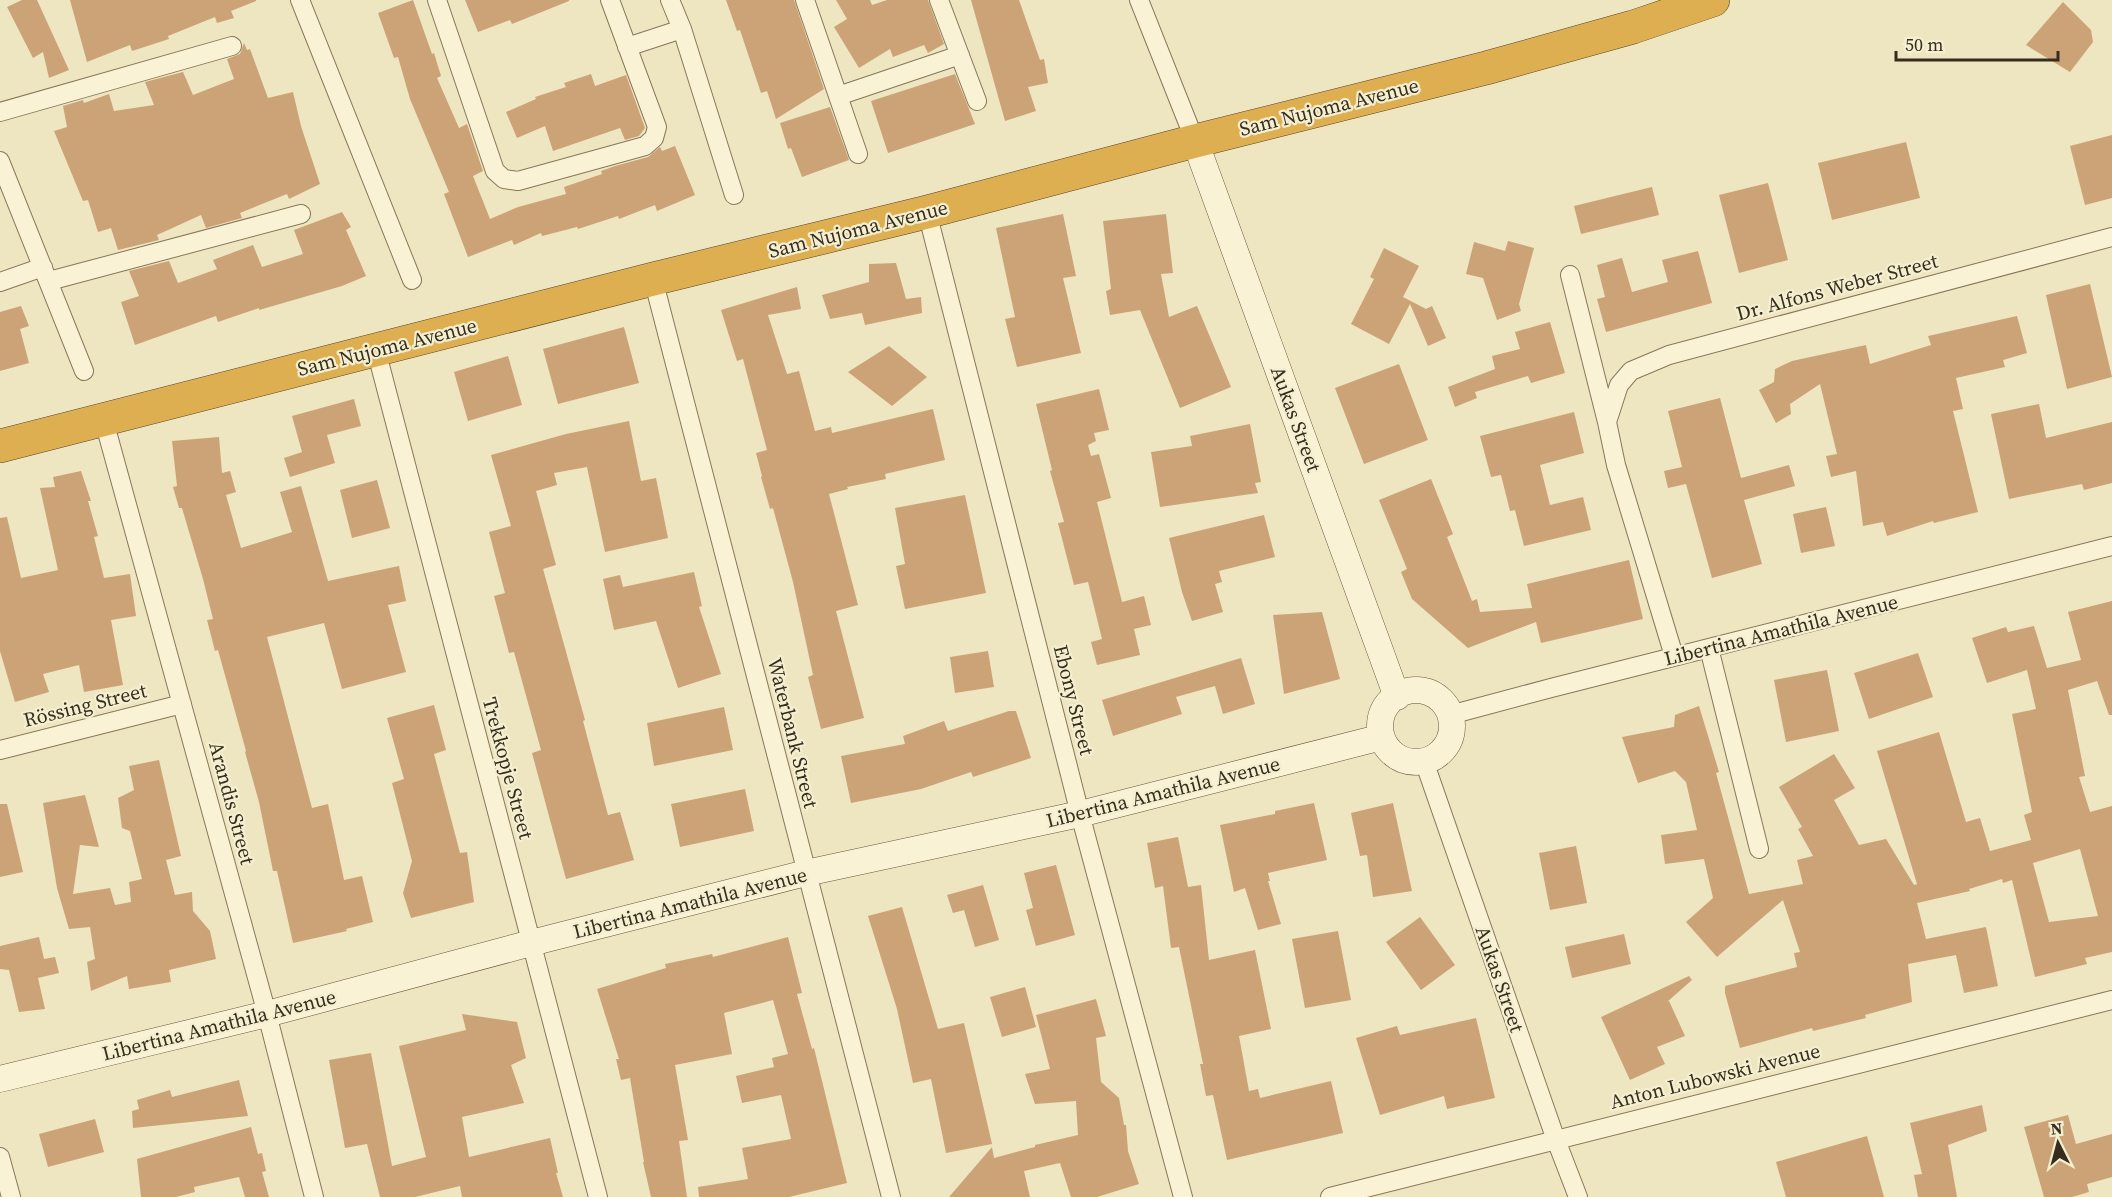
<svg xmlns="http://www.w3.org/2000/svg" width="2112" height="1197" font-family="'Source Serif 4',serif">
<style>
.building{fill:#cca377;fill-rule:evenodd}
.lines{fill:none;stroke-linecap:round;stroke-linejoin:round}
.street-casing{stroke:#887759;stroke-width:20}
.secondary-casing{stroke:#69573c;stroke-width:27}
.highway-casing{stroke:#55442d;stroke-width:34}
.street{stroke:#f9f2d5;stroke-width:18}
.secondary{stroke:#f9f2d5;stroke-width:26}
.highway{stroke:#deaf51;stroke-width:33}
.labels{text-anchor:middle;dominant-baseline:central;stroke-width:4.5;stroke-linejoin:round;paint-order:stroke}
.street-label{font-size:20px;fill:#372d1d;stroke:#f5efd1}
</style>
<rect width="100%" height="100%" fill="#eee5c1"/>
<path class="building" d="M22,0h15l32,70 -20,8 -6,-26 -10,6 -26,-51z
M70,0h186v1l-25,10 3,7 -17,5 -2,-6 -47,19 1,3 -37,12 -2,-6 -43,17z
M413,0l19,54 2,-1 7,23 -4,2 22,50 8,-4 16,47 -10,5 17,43 28,-12 48,-13 -2,-7 38,-13 -1,-3 14,-5 33,-9 12,-10 2,4 13,-5 20,49 -38,16 -2,-6 -36,14 -1,-3 -40,13 -1,-2 -35,9 -1,-3 -27,12 -2,-5 -44,17 -24,-63 5,-2 -39,-93 -12,-42 -4,1 -16,-45z
M465,0h104v1l-57,23 -2,-4 -32,12z
M726,0h68l30,89 -48,30 -9,-28 -6,2 -21,-63 -3,1z
M836,0h34l2,5 15,-5h41l16,44 -16,9 -4,-8 -31,12 -3,-8 -31,19 -25,-41 13,-8z
M971,0h48l21,60 4,-1 4,24 -20,4 8,24 -31,10z
M2063,2l28,28 2,12 -23,30 -44,-27z
M244,43l3,7 3,-1 18,49 25,-6 8,34 19,58 -31,15 -2,-5 -47,19 2,5 -36,10 -5,-13 -44,20 2,5 -41,10 -7,-22 -13,4 -10,-32 -5,1 -29,-70 13,-4 -4,-21 20,-6 1,3 25,-9 5,17 40,-6 -9,-23 38,-10 10,23 41,-16 -7,-20 13,-5z
M591,74l4,12 31,-11 19,53 -6,8 -14,4 -5,-12 -67,23 -8,-25 -28,12 -11,-26 30,-13 -1,-2 31,-10 -2,-4z
M955,74l20,50 -87,29 -17,-52z
M830,107l19,53 -47,17 -11,-29 -3,1 -8,-26z
M2112,135v63l-27,7 -15,-59z
M1906,142l14,56 -88,22 -14,-57z
M1768,183l20,77 -49,13 -20,-78z
M1652,187l7,28 -78,19 -7,-28z
M342,212l9,15 -5,3 20,46 -24,10 -83,24v-2l-41,14 -2,-6 -81,29 -14,-43 18,-6 -10,-25 40,-10 9,22 39,-14 -4,-9 40,-15 9,22 41,-13 -9,-24z
M1063,214l13,62 -13,2 18,75 -64,14 -12,-48 10,-2 -19,-89z
M1166,214l7,59 -12,1 8,43 28,-11 34,81 -51,21 -40,-98 -30,5 -4,-24 5,-2 -8,-68z
M1508,241l26,7 -15,56 2,7 -24,9 -14,-42 -17,-4 8,-32 31,9z
M1384,248l35,18 -16,31 23,12 6,-3 14,32 -18,8 -18,-42 -21,40 -38,-20 23,-45 -4,-2z
M1698,251l14,52 -106,29 -9,-33 8,-2 -8,-32 25,-7 10,34 36,-10 -6,-22z
M896,263l10,36 15,-2 1,16 -57,12 -3,-12 -32,6 -8,-24 47,-13v-18z
M2090,284l22,93 -45,12 -21,-94z
M797,287l4,22 -33,6 19,59 12,-3 16,60 16,-4 1,6 101,-24 12,51 -60,14 1,5 -39,8 1,2 -19,5 29,111 -22,6 28,107 -43,11 -13,-52 5,-2 -20,-93 -20,-74 -3,1 -9,-32 1,-1 -6,-23 11,-3 -24,-91 -6,2 -16,-51z
M21,306l8,20 -9,3 9,34 -29,8v-59z
M2017,316l10,37 -24,7 2,7 -49,11 7,31 -10,2 25,101 -44,11 -1,-2 -46,15 -4,-14 -20,4 -7,-55 -25,6 -5,-21 11,-2 -17,-70 -30,20 1,10 -15,9 -17,-33 15,-8 1,-13 17,-8 74,-16 4,19 61,-19 -3,-9z
M1550,322l15,51 -34,10 -3,-7 -53,16 2,6 -22,9 -7,-20 47,-18 -3,-13 28,-7 -5,-17z
M624,327l15,56 -81,21 -15,-55z
M889,346l38,31 -35,29 -44,-34z
M508,356l14,49 -54,16 -14,-49z
M1399,364l29,76 -64,24 -29,-76z
M1099,389l10,41 -15,3 2,8 -8,4 3,11 8,-2 12,44 -14,4 25,100 22,-6 7,29 -17,4 6,26 -43,10 -6,-23 11,-3 -14,-57 -14,3 -16,-62 6,-1 -14,-51 2,-1 -16,-66z
M1720,398l21,80 48,-13 6,21 -51,14 18,64 -50,14 -26,-94 -18,4 -4,-17 18,-4 -14,-56z
M354,399l7,27 -34,9 8,28 -45,14 -6,-19 18,-6 -10,-36z
M2039,404l7,34 66,-16v61l-28,7 -2,-6 -73,15 -18,-85z
M1574,412l10,41 -44,12 10,40 33,-8 8,33 -67,16 -9,-36 -5,1 -9,-36 -10,2 -11,-41z
M629,421l12,60 15,-3 12,60 -63,14 -18,-85 -33,6 3,12 -21,6 20,74 -13,4 42,151 -2,1 25,94 12,-3 14,48 -68,19 -34,-126 9,-3 -27,-98 -5,1 -15,-57 11,-3 -16,-61 22,-6 -20,-71 75,-21z
M1250,424l11,58 -6,1 3,10 -98,14 -9,-55 41,-6 -2,-10z
M219,437l3,36 8,-2 6,21 -10,3 15,53 51,-16 -12,-40 21,-6 27,95 71,-15 7,35 -18,4 18,67 -64,17 -18,-66 -57,14 45,171 16,-4 16,76 18,-4 11,46 -27,7 1,2 -54,12 -16,-72h-4l-14,-69 -14,-50 1,-1 -28,-101 -3,1 -8,-31 6,-1 -10,-40 -21,-71h-3l-6,-21 4,-1 -5,-45z
M81,471l10,30h-3l10,35 -4,1 10,41 26,-4 6,42 -25,4 12,65 -39,7 -5,-27 -36,9 6,18 -34,10 -15,-51v-133l7,-1 14,61 37,-8 -18,-82 15,-1 -2,-10z
M1431,479l22,55 -6,3 25,64 5,-2 3,13 52,-4 -5,-24 102,-24 14,59 -102,24 -5,-21 -68,26 -56,-49 -11,-27 6,-3 -28,-69z
M377,480l13,48 -38,10 -12,-48z
M965,495l21,98 -81,16 -9,-43 9,-2 -10,-56z
M1826,507l9,39 -34,7 -8,-39z
M1264,515l11,42 -56,14 3,11 -7,2 8,28 -31,9 -10,-29 -13,-54z
M694,572l8,34 -3,1 22,67 -43,14 -22,-67 -42,9 -11,-51 17,-4 3,12z
M2112,601v114h-3l-12,-34 -29,9 17,86 -6,1 11,35 22,-6v146l-27,6 2,6 -52,13 -23,-97 -9,3 -1,-4 -33,10 1,2 -53,12 9,36 60,-12 12,59 -34,7 -8,-38 -48,9 4,38 -47,13 1,3 -53,13 -1,-3 -72,20 -15,-55v-7l72,-19 -3,-14 6,-1 -17,-52 -66,57 -31,-35 27,-24 -9,-39 -39,5 -4,-29 36,-5 -11,-48 -11,-11 -37,12 -16,-46 52,-10 1,-12 24,-9 20,66 -3,1 33,121 54,-10 -6,-24 16,-4 -15,-27 4,-2 -23,-40 55,-33 21,34 -21,12 25,45 27,-6 28,46 3,-1 -40,-133 62,-19 27,90 14,-4 10,33 41,-11 -7,-25 8,-3 -20,-98 24,-5 -9,-39 -40,13 -15,-45 34,-11 2,5 26,-6 13,42 34,-8 -13,-48zM2080,849l18,67 -49,6 -16,-59z
M1322,612l18,67 -56,15 -11,-79z
M988,651l6,36 -39,6 -5,-36z
M1918,653l15,44 -64,22 -15,-46z
M1241,658l14,46 -32,10 -8,-28 -39,11 6,17 -69,22 -11,-36z
M1827,670l12,61 -53,11 -12,-62z
M434,705l12,45 -12,4 26,99 7,-1 7,50 -63,16 -8,-25 9,-32 -20,-78 12,-4 -17,-61z
M724,707l9,43 -79,16 -7,-43z
M1009,711h7l15,47 -58,19 -2,-5 -50,17 -70,14 -10,-47 64,-12 -2,-8 41,-15 4,10z
M159,760l22,96 -15,4 9,35 17,-3 1,19 17,20 6,28 -47,11 2,12 -42,7 -2,-13 -36,15 -4,-29 8,-3 -5,-32 -21,2 -12,-41 -14,-85 42,-8 14,52 -19,-2 -7,49 37,-6 5,17 16,-3 -2,-20 13,-3 -12,-48 -8,-3 -4,-30 16,-8 -5,-24z
M745,789l9,42 -74,16 -9,-43z
M1314,803l13,57 -59,13 2,8h-2l13,43 -23,6 -13,-42 -11,4 -14,-67 55,-11v-3z
M1393,803l19,88 -39,6 -6,-42 -7,1 -9,-43z
M0,804h7l16,68 -23,5z
M1178,837l10,50 13,-2 8,75 46,-10 16,79 -32,7 10,55 9,-2 2,9 71,-17 12,52 -116,27 -14,-65 -7,1 -6,-32h3l-24,-117 -8,1 -8,-62 -8,2 -8,-45z
M1576,846l11,57 -37,7 -11,-57z
M1056,865l19,70 -39,11 -10,-36 7,-2 -9,-35z
M983,885l16,55 -24,7 -11,-37 -11,3 -6,-18z
M902,907l36,122 26,-6 28,121 -46,9 -15,-74 -18,4 -16,-74 -29,-93z
M1420,917l35,48 -34,25 -35,-48z
M1338,931l13,69 -46,8 -13,-69z
M1624,934l7,30 -59,14 -7,-31z
M39,937l5,22 11,-2 4,16 -21,5 7,31 -26,3 -10,-42 -9,-1v-23z
M788,937l14,56 -5,1 15,55 2,-1 33,135 -58,14h-90l-1,-10 50,-8 -6,-31 49,-9 -10,-44 -39,8 -6,-27 38,-9 -2,-9 16,-4 -15,-54 -49,13 8,41 -57,11 13,75 -9,1 8,56h-36l-8,-35h1l-14,-84 -9,2 -5,-21h3l-22,-70 69,-21 -1,-4 47,-10 1,3z
M1689,976l3,4 -25,22 2,-1 16,35 -28,11 8,17 -35,16 -29,-63z
M1025,987l11,40 -34,10 -12,-40z
M1096,999l10,37 -10,2 5,44 18,16 5,27h2l2,26 11,33 -42,13h-26l-11,-34 -36,8 6,26h-81l43,-50 2,11 41,-11v-2l43,-10 -2,-34 -41,3 -10,-30 25,-5 -14,-54z
M462,1014l55,8 9,36 -15,7 13,38 -62,14 7,40 81,-19 8,35h-2l7,24h-101l-2,-11 -45,11h-35l-13,-53 -22,4 -16,-88 42,-7 21,113 34,-9 -27,-111 67,-16z
M1476,1018l19,80 -48,11 -3,-13 -64,19 -24,-77 41,-12 3,9z
M239,1080l9,36 -115,12 -1,-17 7,-2 -2,-9 33,-10 2,7z
M1982,1105l5,26 -39,14 9,52h-39l-4,-22 8,-1 -12,-51z
M2068,1115l8,29 36,-10v43l-25,7 2,8 -17,5h-28l-20,-70z
M95,1119l9,33 -56,15 -9,-33z
M251,1127l7,27 4,-1 4,18 -4,1 7,25h-24l-6,-20 -45,10 1,5 -19,5h-35l-4,-38z
M1867,1136l17,61h-98l-10,-35z"/>
<g class="lines">
<defs>
<path id="street" d="M300,0l112,280
M437,0l58,171 9,8 14,2 127,-35 9,-8 3,-11 -47,-127
M670,0l12,29 52,166
M805,0l53,154
M939,0l38,101
M1139,0l56,141
M627,47l55,-18
M838,96l122,-41
M0,112l232,-66
M0,161l84,210
M927,212l153,602 103,383
M1570,275l37,147
M653,279l238,918
M49,281l252,-67
M0,282l43,-15
M376,350l222,847
M104,421l163,593 47,183
M1709,648l50,201
M1674,656l-58,-191 -9,-43 12,-37 12,-14 38,-16 443,-118
M1450,715l101,-27 561,-142
M0,750l182,-46
M1424,761l132,379 22,57
M0,1157l11,40
M1330,1197l782,-197"/>
<path id="secondary" d="M1195,141l202,556
M1380 726a36 36 0 1 1 72 0a36 36 0 1 1-72 0Z
M0,1079l267,-65 264,-71 275,-70 274,-59 302,-77"/>
<path id="highway" d="M0,446l653,-167 274,-67 268,-71 291,-73 147,-41 80,-27"/>
</defs>
<use href="#street" class="street-casing"/>
<use href="#secondary" class="secondary-casing"/>
<use href="#highway" class="highway-casing"/>
<use href="#street" class="street"/>
<use href="#secondary" class="secondary"/>
<use href="#highway" class="highway"/>
</g>
<g class="labels">
<g class="street-label">
<text transform="translate(1329 107) rotate(-14)">Sam Nujoma Avenue</text>
<text transform="translate(858 229) rotate(-14)">Sam Nujoma Avenue</text>
<text transform="translate(1837 287) rotate(-15)">Dr. Alfons Weber Street</text>
<text transform="translate(387 347) rotate(-14)">Sam Nujoma Avenue</text>
<text transform="translate(1296 419) rotate(70)">Aukas Street</text>
<text transform="translate(1781 630) rotate(-14)">Libertina Amathila Avenue</text>
<text transform="translate(1074 700) rotate(76)">Ebony Street</text>
<text transform="translate(85 705) rotate(-14)">Rössing Street</text>
<text transform="translate(793 733) rotate(76)">Waterbank Street</text>
<text transform="translate(508 768) rotate(75)">Trekkopje Street</text>
<text transform="translate(1163 792) rotate(-14)">Libertina Amathila Avenue</text>
<text transform="translate(232 803) rotate(75)">Arandis Street</text>
<text transform="translate(690 903) rotate(-14)">Libertina Amathila Avenue</text>
<text transform="translate(1500 979) rotate(71)">Aukas Street</text>
<text transform="translate(219 1025) rotate(-14)">Libertina Amathila Avenue</text>
<text transform="translate(1715 1076) rotate(-14)">Anton Lubowski Avenue</text>
</g>
</g>
<g transform="translate(2058 1143) rotate(354)" stroke="#f5efd1" stroke-width="4.5" paint-order="stroke">
<path d="M0-4.5L10 22L0 15L-10 22Z" fill="#372d1d"/>
<text y="-9" font-size="16" font-weight="bold" text-anchor="middle" fill="#372d1d">N</text>
</g>
<path d="M1896 51v9h162v-9" fill="none" stroke="#372d1d" stroke-width="3"/>
<text x="1905" y="51" font-size="18" fill="#372d1d" stroke="#f5efd1" stroke-width="4.5" paint-order="stroke">50 m</text>
</svg>
